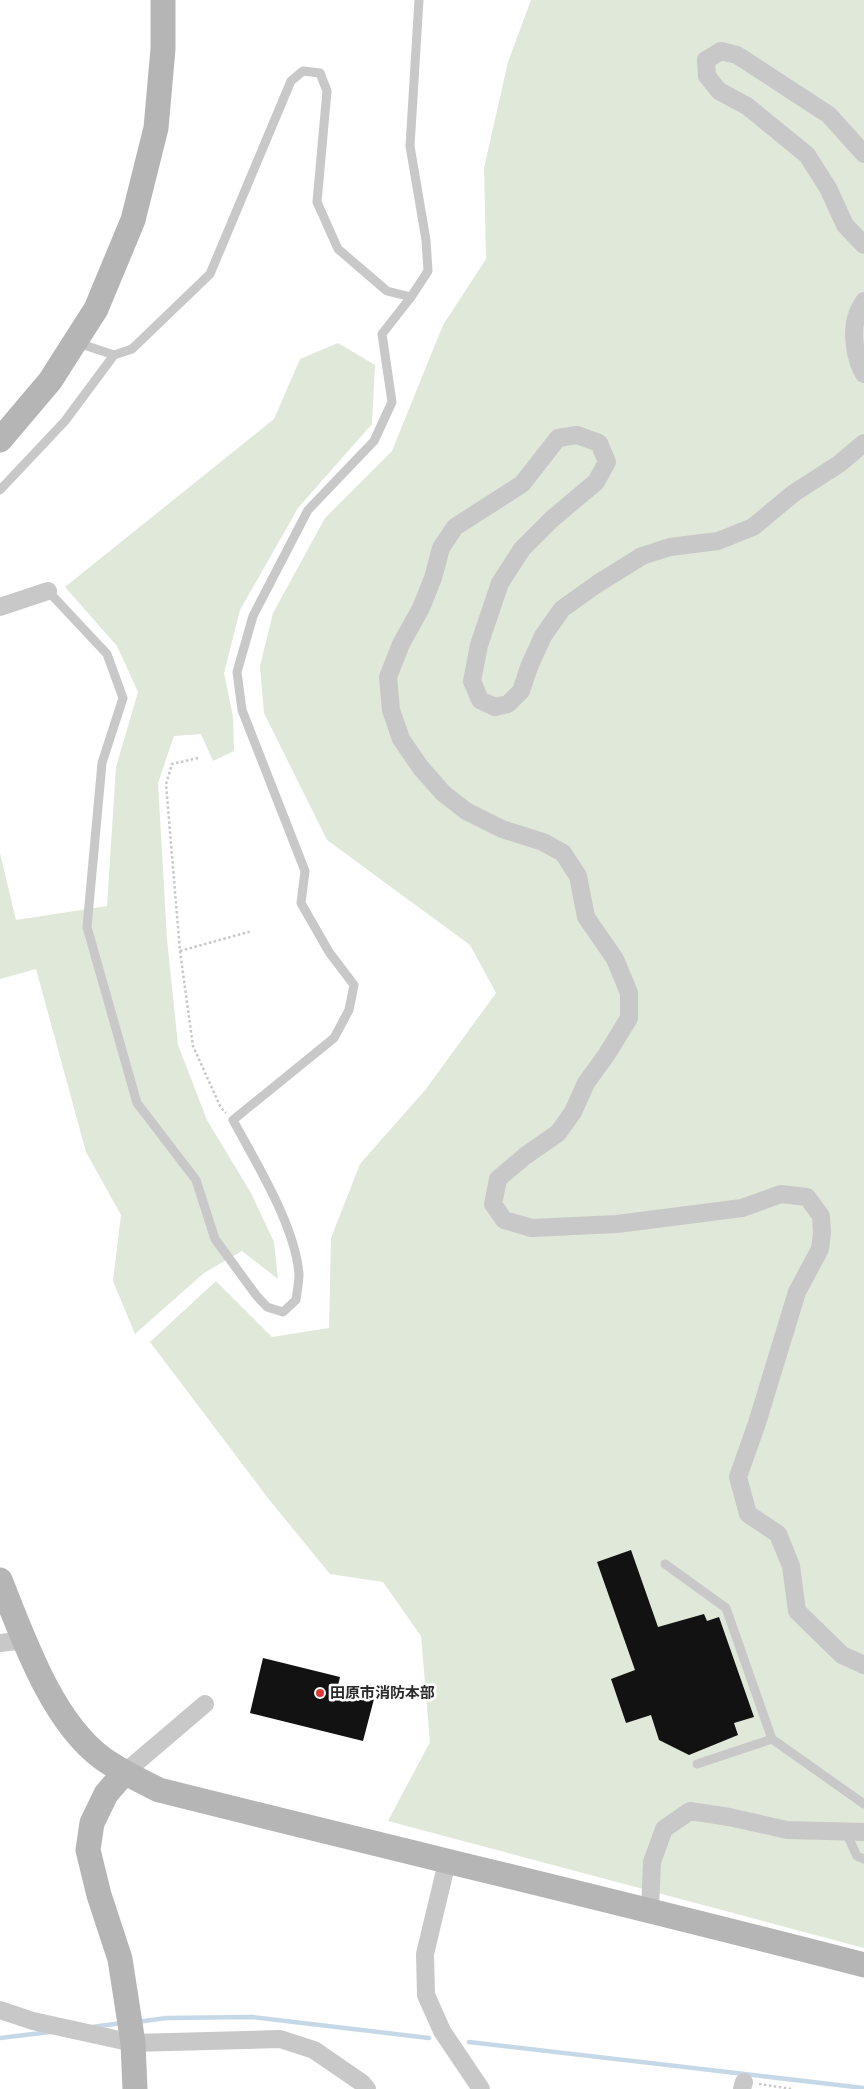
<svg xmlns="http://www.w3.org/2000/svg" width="864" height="2089" font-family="'Fira Sans Condensed','Noto Sans JP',sans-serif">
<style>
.green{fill:#e0e8d9}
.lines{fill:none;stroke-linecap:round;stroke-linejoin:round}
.stream{stroke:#c6d8e8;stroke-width:4.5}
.building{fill:#121212}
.path{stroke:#c8c8c8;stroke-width:2.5;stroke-dasharray:2.5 2.5;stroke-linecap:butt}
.lane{stroke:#c8c8c8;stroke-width:9}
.street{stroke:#c8c8c8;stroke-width:18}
.secondary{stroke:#b5b5b5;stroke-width:25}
.poi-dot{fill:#d93837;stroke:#fff;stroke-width:2}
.labels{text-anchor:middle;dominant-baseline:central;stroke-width:5;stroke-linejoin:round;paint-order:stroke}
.poi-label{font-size:15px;font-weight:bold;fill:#2b2b2b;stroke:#fff;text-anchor:start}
</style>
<rect width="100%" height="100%" fill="#fff"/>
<path class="green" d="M531,0h333v1948l-476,-127 42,-79 -9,-106 -38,-54 -53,-8 -59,-72 -121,-160 66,-61 56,56 57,-9 2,-90 29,-74 66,-75 70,-96 -26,-48 -143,-105 -63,-127 -4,-47 13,-53 52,-95 67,-67 51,-126 43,-66 -2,-91 24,-106z
M338,343l37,22 -3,59 -74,84 -58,102 -16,63 9,44 1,34 -21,10 -12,-27 -27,2 -16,47 9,156 11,106 29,75 44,73 23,49 4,37 -36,-28 -38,22 -69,61 -22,-53 8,-66 -35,-63 -50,-183 -36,10v-126l16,67 91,-14 9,-139 22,-75 -21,-46 -52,-59 209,-168 26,-60z"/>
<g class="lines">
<path class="stream" d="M137,2022l29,-4 86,-1 177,21
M92,2027l30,-4
M0,2038l50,-6
M469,2042l395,46"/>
</g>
<path class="building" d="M631,1550l27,77 46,-13 3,7 12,-4 35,100 -20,6 4,12 -49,20 -30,-15 -8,-25 -25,8 -15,-44 24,-9 -38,-108z
M263,1658l77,19 -3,13 37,9 -11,42 -113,-28z"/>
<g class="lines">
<path class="path" d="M198,758l-26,6 -6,20 14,167 13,95 28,62 5,5
M180,951l72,-20
M759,2084l33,5"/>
<path class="lane" d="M78,343l36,12 18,-6 78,-75 81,-193 12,-10 17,2 7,18 -10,111 21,47 49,42 24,6 17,-26 -2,-31 -16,-94 9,-146
M0,490l65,-69 49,-66
M48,591l59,63 16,44 -21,65 -15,164 50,176 59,77 19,59 41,56 11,12 16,5 13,-12c1,-8 3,-18 3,-26 -4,-49 -43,-111 -66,-154l101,-82 15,-28 5,-25 -25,-33 -28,-49 4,-32 -63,-161 -5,-38 16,-56 55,-106 66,-69 18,-39 -10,-68 29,-37
M665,1564l61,44 46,131
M697,1764l75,-25 92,65
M846,1832l11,24 7,3"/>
<path class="street" d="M864,154l-35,-39 -92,-60 -16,-4 -15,9 1,16 12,15 28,15 60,49 21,33 17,37 19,20
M864,301c-2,4 -6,9 -7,14 -6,18 -2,44 7,59
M864,443l-25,21 -45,29 -41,34 -35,14 -48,6 -28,9 -45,28 -35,25 -19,27 -14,31 -8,24 -13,13 -13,3 -15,-7 -8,-19 7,-36 21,-62 22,-34 30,-30 44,-37 11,-20 -8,-19 -22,-8 -19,3 -36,46 -67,43 -14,21 -8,30 -12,30 -20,36 -13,33 3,33 10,29 20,29 22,25 23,18 36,18 41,13 20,11 15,23 8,41 29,42 14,34v25l-22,36 -21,29 -13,29 -15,21 -33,23 -27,23 -5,25 11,16 28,8 85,-4 125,-16 39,-14 26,3 14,19 1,17 -2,16 -23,43 -40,131 -19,54 10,37 30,20 13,32 6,45 45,44 22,10
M0,607l48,-16
M0,1643l24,-3
M124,1773l81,-69
M447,1862l-22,92 1,41 16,36 39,58
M650,1910l2,-48 12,-33 26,-18 39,6 58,13 77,2
M0,2010l33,11 100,22 147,-4 34,11 48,33 5,6
M742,2089l2,-7"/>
<path class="secondary" d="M0,440l50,-59 46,-72 37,-89 23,-92 7,-79v-49
M0,1580c23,57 51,140 102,178 18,13 37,22 57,32 235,59 470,114 705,175
M124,1773l-18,21 -14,29 -4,27 11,45 21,64 13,84 2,46"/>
</g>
<circle class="poi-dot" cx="320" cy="1693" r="5"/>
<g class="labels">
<g class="poi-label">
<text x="330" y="1693">田原市消防本部</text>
</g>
</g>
</svg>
